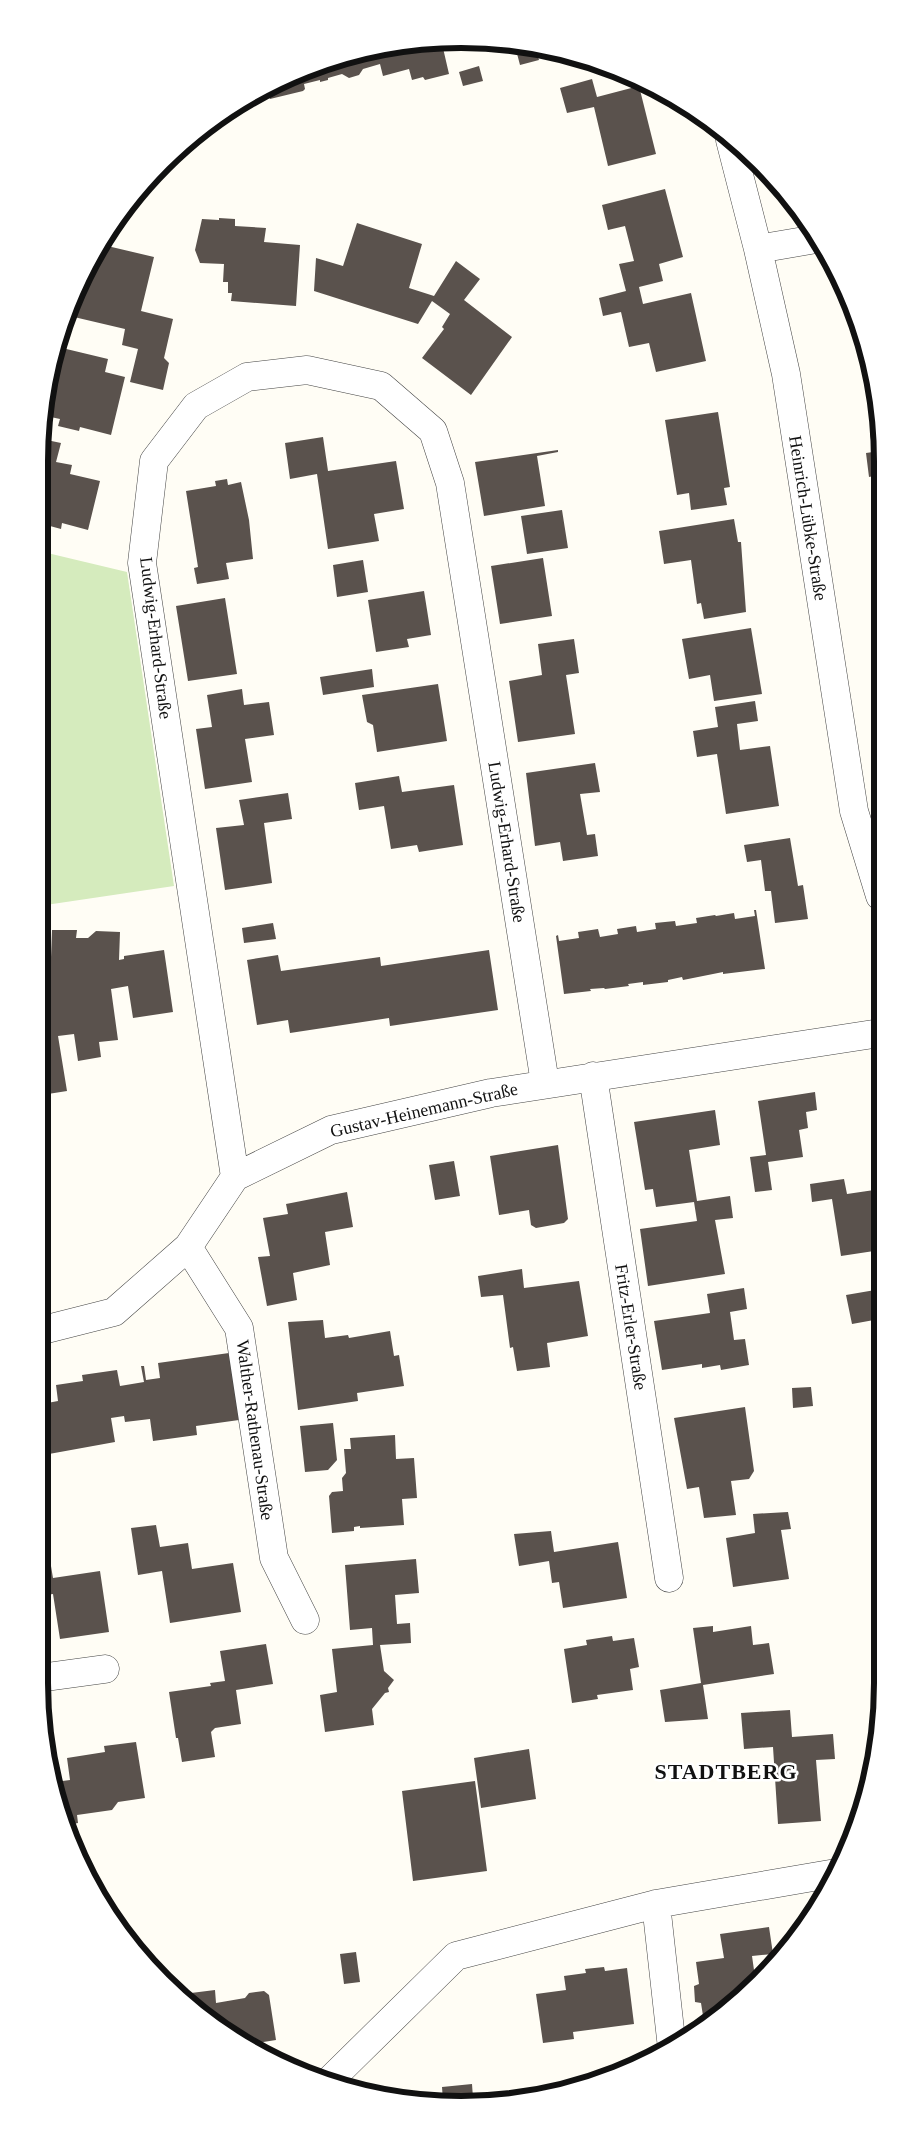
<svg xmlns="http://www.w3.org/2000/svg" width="921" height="2144" font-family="Georgia,serif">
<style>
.green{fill:#d5ebbd}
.building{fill:#5a524d}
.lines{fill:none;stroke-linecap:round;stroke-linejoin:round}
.street-casing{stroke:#444;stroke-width:29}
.street{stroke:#fff;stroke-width:28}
.labels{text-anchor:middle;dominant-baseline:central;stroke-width:5;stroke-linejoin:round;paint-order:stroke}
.street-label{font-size:18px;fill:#111;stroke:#fff}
.district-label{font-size:22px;font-weight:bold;letter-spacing:1px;fill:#111;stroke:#fff}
.rim{fill:none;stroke:#111;stroke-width:6}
</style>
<rect width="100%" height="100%" fill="#fffdf5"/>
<path class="green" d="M39,551l88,21 47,314 -135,20z"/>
<path class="building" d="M433,40l38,1 -28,7 6,26 -24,6 -2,-3 -11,3 -3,-11 -26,7 -3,-12 -17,5 -4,6 -10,3 -7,-4 -14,4v2l-8,2v-2l-16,4 1,5 -2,2 -33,8 -3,-9 -8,2 15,-10 78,-29z
M492,42h24l27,7 -7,1 3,10 -19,5 -5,-19 -21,6z
M479,66l4,15 -20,5 -4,-14z
M592,79l5,18 42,-11 17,68 -48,12 -14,-59 -27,6 -7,-25z
M665,189l18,68 -24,7 4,17 -24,6 4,17 48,-11 15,68 -50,11 -7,-29 -20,4 -8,-35 -18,4 -4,-18 27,-7 -7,-27 15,-3 -9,-35 -17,4 -6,-25z
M219,218l16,1v7l31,2 -2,14 36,3 -4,61 -65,-5 1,-8h-4v-11h-5l1,-18 -24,-1 -5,-13 7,-31 17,1z
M357,223l65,21 -13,44 25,8 22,-35 24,18 -16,21 48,37 -41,58 -49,-37 22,-29 -2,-2 8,-13 -18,-13 -14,23 -104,-33 2,-33 27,8z
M99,244l55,13 -13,54 32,8 -9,39 5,5 -6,27 -33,-8 8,-33 -16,-4 3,-16 -51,-12 9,-40z
M58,347l50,12 -3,13 20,5 -14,58 -31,-8 -1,4 -21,-5 2,-7 -14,-3z
M718,412l12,75 -6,1 3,17 -36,5 -2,-17 -12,2 -12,-75z
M879,432v43l-10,2 -3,-24 7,-1 -3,-19z
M323,437l5,34 68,-10 8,48 -30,5 5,27 -51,8 -11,-75 -27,5 -5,-36z
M42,439l19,4 -5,19 16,3 -2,9 30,7 -12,49 -26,-7 -1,6 -22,-6 2,-16 -2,-1v-29l2,-9 -2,-1v-7z
M558,450v2l-21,4 8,50 -61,10 -9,-54z
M227,479l1,6 13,-3 8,38 4,39 -27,4 3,16 -32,5 -3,-16 4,-1 -12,-76 30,-5 -1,-5z
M562,510l6,38 -41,6 -6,-38z
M734,519l4,23h3l5,70 -42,7 -3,-16 -4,1 -6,-44 -27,4 -5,-33z
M543,558l9,58 -52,8 -9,-58z
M363,560l5,32 -31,5 -4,-32z
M424,591l7,44 -24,4 2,8 -33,5 -8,-52z
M225,598l12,76 -49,7 -12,-75z
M751,628l11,66 -48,7 -4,-26 -21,4 -7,-40z
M574,639l5,34 -13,2 9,59 -57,8 -9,-61 33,-6 -4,-31z
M372,669l2,18 -51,8 -3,-18z
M438,684l9,57 -70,11 -4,-27 -6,-3 -5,-27z
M242,689l2,16 25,-3 5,33 -29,4 7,43 -47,7 -9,-60 16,-2 -5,-32z
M755,701l3,20 -21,3 3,26 30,-4 9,60 -53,8 -9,-60 -20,3 -4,-26 25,-4 -3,-20z
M595,763l5,29 -20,2 7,41 8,-1 3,22 -35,5 -3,-19 -25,4 -9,-73z
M399,776l3,16 52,-7 9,60 -44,7 -2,-7 -26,4 -7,-43 -25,4 -4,-27z
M288,793l4,26 -28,4 8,60 -47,7 -9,-62 28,-3 -5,-25z
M790,838l8,48 5,-1 5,34 -33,4 -4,-32h-6l-4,-31 -14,2 -3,-17z
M754,910h2l9,59 -42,5v-2l-40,8 -1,-3 -14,3v2l-25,3v-3l-15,2 1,2 -24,3 -1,-1 -14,1 1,2 -27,3 -8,-58 2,-1 1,6 20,-3 -1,-6 20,-3 2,8 18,-3 -1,-5 19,-3 1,6 19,-3 -1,-6 20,-2 1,5 21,-3 -1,-5 19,-3 1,1 18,-3 1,6 20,-3z
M273,923l3,16 -32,4 -2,-15z
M52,930h25l-1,8h12l8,-7 24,1 -1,28 5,-1v-3l40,-6 9,62 -40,6 -5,-32 -17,3 7,51 -19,2 2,15 -23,4 -4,-27 -16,2 9,55 -19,3 2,18 -11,2v-161h4l1,5 7,-1z
M489,950l9,60 -108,16 -1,-8 -99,15 -2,-13 -31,5 -10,-65 31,-5 3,16 99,-14 1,9z
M815,1092l2,18 -11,2 2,16 -9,2 4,27 -35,5 4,28 -17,2 -5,-35 16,-2 -8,-54z
M715,1110l5,35 -31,5 8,51 33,-5 3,22 -18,2 10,54 -77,12 -8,-57 57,-8 -3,-19 -38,5 -3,-18 -8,1 -11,-68z
M558,1145l10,74 -4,4 -28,5 -5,-3 -2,-15 -30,5 -9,-59z
M454,1161l6,35 -25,4 -6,-35z
M844,1179l3,15 34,-5v49l-8,2 1,11 -33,5 -9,-57 -20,3 -2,-18z
M347,1192l6,35 -28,5 5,33 -37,8 4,27 -30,6 -9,-49 12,-1 -7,-38 25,-4 -2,-10z
M522,1269l2,19 55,-7 9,55 -41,7 3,24 -33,4 -4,-24 -3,1 -7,-53 -22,2 -3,-21z
M744,1288l3,21 -17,3 4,28 11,-1 4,26 -28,5 -1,-5 -18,3v-4l-40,6 -8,-49 56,-8 -3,-19z
M881,1289v66h-1l-6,-35 -22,4 -6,-29z
M323,1320l2,18 23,-3 1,3 41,-7 4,25 5,-1 5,31 -47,7 1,8 -60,9 -10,-88z
M229,1353l10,67 -43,6 1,9 -44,6 -3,-22 -25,3 -1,-6 -13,2 4,24 -66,12 -2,-17 -8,2v-52l3,17 16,-3 -2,-16 27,-4 -1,-6 35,-5 3,16 24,-4 -3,-16h3l2,14 14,-2 -2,-15z
M876,1378h5v27h-1z
M811,1387l2,19 -20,2 -1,-20z
M745,1407l9,64 -5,8 -18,2 5,34 -32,3 -5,-31 -12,2 -13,-71z
M333,1423l4,37 -9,10 -23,2 -5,-46z
M395,1435l1,24 18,-1 3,40 -15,1 2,26 -44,3v-2l-6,1v4l-22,2 -3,-37 3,-4 11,-1 -1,-13 4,-5 -2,-24h7l-1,-11z
M788,1512l3,17 -10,1 8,49 -56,8 -7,-49 29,-5 -2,-19z
M156,1525l4,22 28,-4 4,26 41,-6 8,49 -71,11 -8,-52 -24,4 -7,-47z
M551,1531l3,21 64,-10 9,56 -64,10 -4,-26 -7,1 -3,-22 -30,5 -5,-32z
M416,1559l3,34 -24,2 2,29 13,-1 1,20 -31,2 4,26 10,9 -6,8 1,4 -4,1 -13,16 2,16 -49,7 -5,-37 17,-3 -5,-43 41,-4 -1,-17 -22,2 -5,-65z
M50,1560l3,18 47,-7 9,61 -49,7 -7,-45 -14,2v-34z
M713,1626v6l38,-6 2,19 16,-2 5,31 -71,11 5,34 -43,3 -5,-32 41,-7 -8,-55z
M612,1636l1,5 21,-3 5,29 -9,2 3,21 -36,5 1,4 -26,4 -8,-54 23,-4 -1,-5z
M266,1644l7,40 -37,6 5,34 -26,4 -4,4 4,25 -33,5 -4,-24h-2l-7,-46 42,-6 -1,-3 15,-2 -5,-30z
M790,1710l2,27 41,-3 2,25 -19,1 5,61 -43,3 -5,-77 -29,2 -3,-36z
M136,1742l9,56 -27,4 -6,8 -35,5 1,8 -14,3 -9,-44 15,-2 -3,-22 38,-6 -1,-6z
M529,1749l7,50 -55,9 -7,-50z
M475,1781l12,90 -74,10 -11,-90z
M769,1927l4,27 -21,2 3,21 5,-1 -56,46 -3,-19 -6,-1 -1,-16 5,-2 -3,-22 28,-4 -4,-24z
M356,1952l4,30 -16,2 -4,-30z
M604,1967l1,4 22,-3 7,56 -61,8 1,7 -31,4 -7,-49 30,-4 -2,-14 22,-3 -1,-4z
M215,1990l1,13 29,-5 4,-5 15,-2 5,4 7,45 -31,5 -52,-43 -2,-9z
M472,2084l1,14 -20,2 1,5 -21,-2 10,-2 -1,-14z"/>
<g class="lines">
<defs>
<path id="street" d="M730,140l28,109 28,125 68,437 26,85
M758,249l58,-10
M593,1076l76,502
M235,1177l-93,-614 12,-102 42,-55 51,-29 60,-7 74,16 52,45 17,52 95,600
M188,1247l51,81 35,230 31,62
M39,1331l75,-19 74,-65 47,-70 96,-47 160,-37 389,-60
M39,1678l66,-9
M656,1904l16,144
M331,2079l125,-123 200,-52 180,-31"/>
</defs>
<use href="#street" class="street-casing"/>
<use href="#street" class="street"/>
</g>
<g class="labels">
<g class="street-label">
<text transform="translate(808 518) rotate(81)">Heinrich-Lübke-Straße</text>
<text transform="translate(156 638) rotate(83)">Ludwig-Erhard-Straße</text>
<text transform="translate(507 842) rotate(81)">Ludwig-Erhard-Straße</text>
<text transform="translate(424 1110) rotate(-13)">Gustav-Heinemann-Straße</text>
<text transform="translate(631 1327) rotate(81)">Fritz-Erler-Straße</text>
<text transform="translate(255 1430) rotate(82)">Walther-Rathenau-Straße</text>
</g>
<g class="district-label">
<text x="726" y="1771">STADTBERG</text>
</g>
</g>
<path d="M0 0H921V2144H0ZM461 48H461A413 413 0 0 1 874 461V1683A413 413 0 0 1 461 2096H461A413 413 0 0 1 48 1683V461A413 413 0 0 1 461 48Z" fill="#fff" fill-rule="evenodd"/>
<path class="rim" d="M461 48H461A413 413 0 0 1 874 461V1683A413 413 0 0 1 461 2096H461A413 413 0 0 1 48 1683V461A413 413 0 0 1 461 48Z"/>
</svg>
